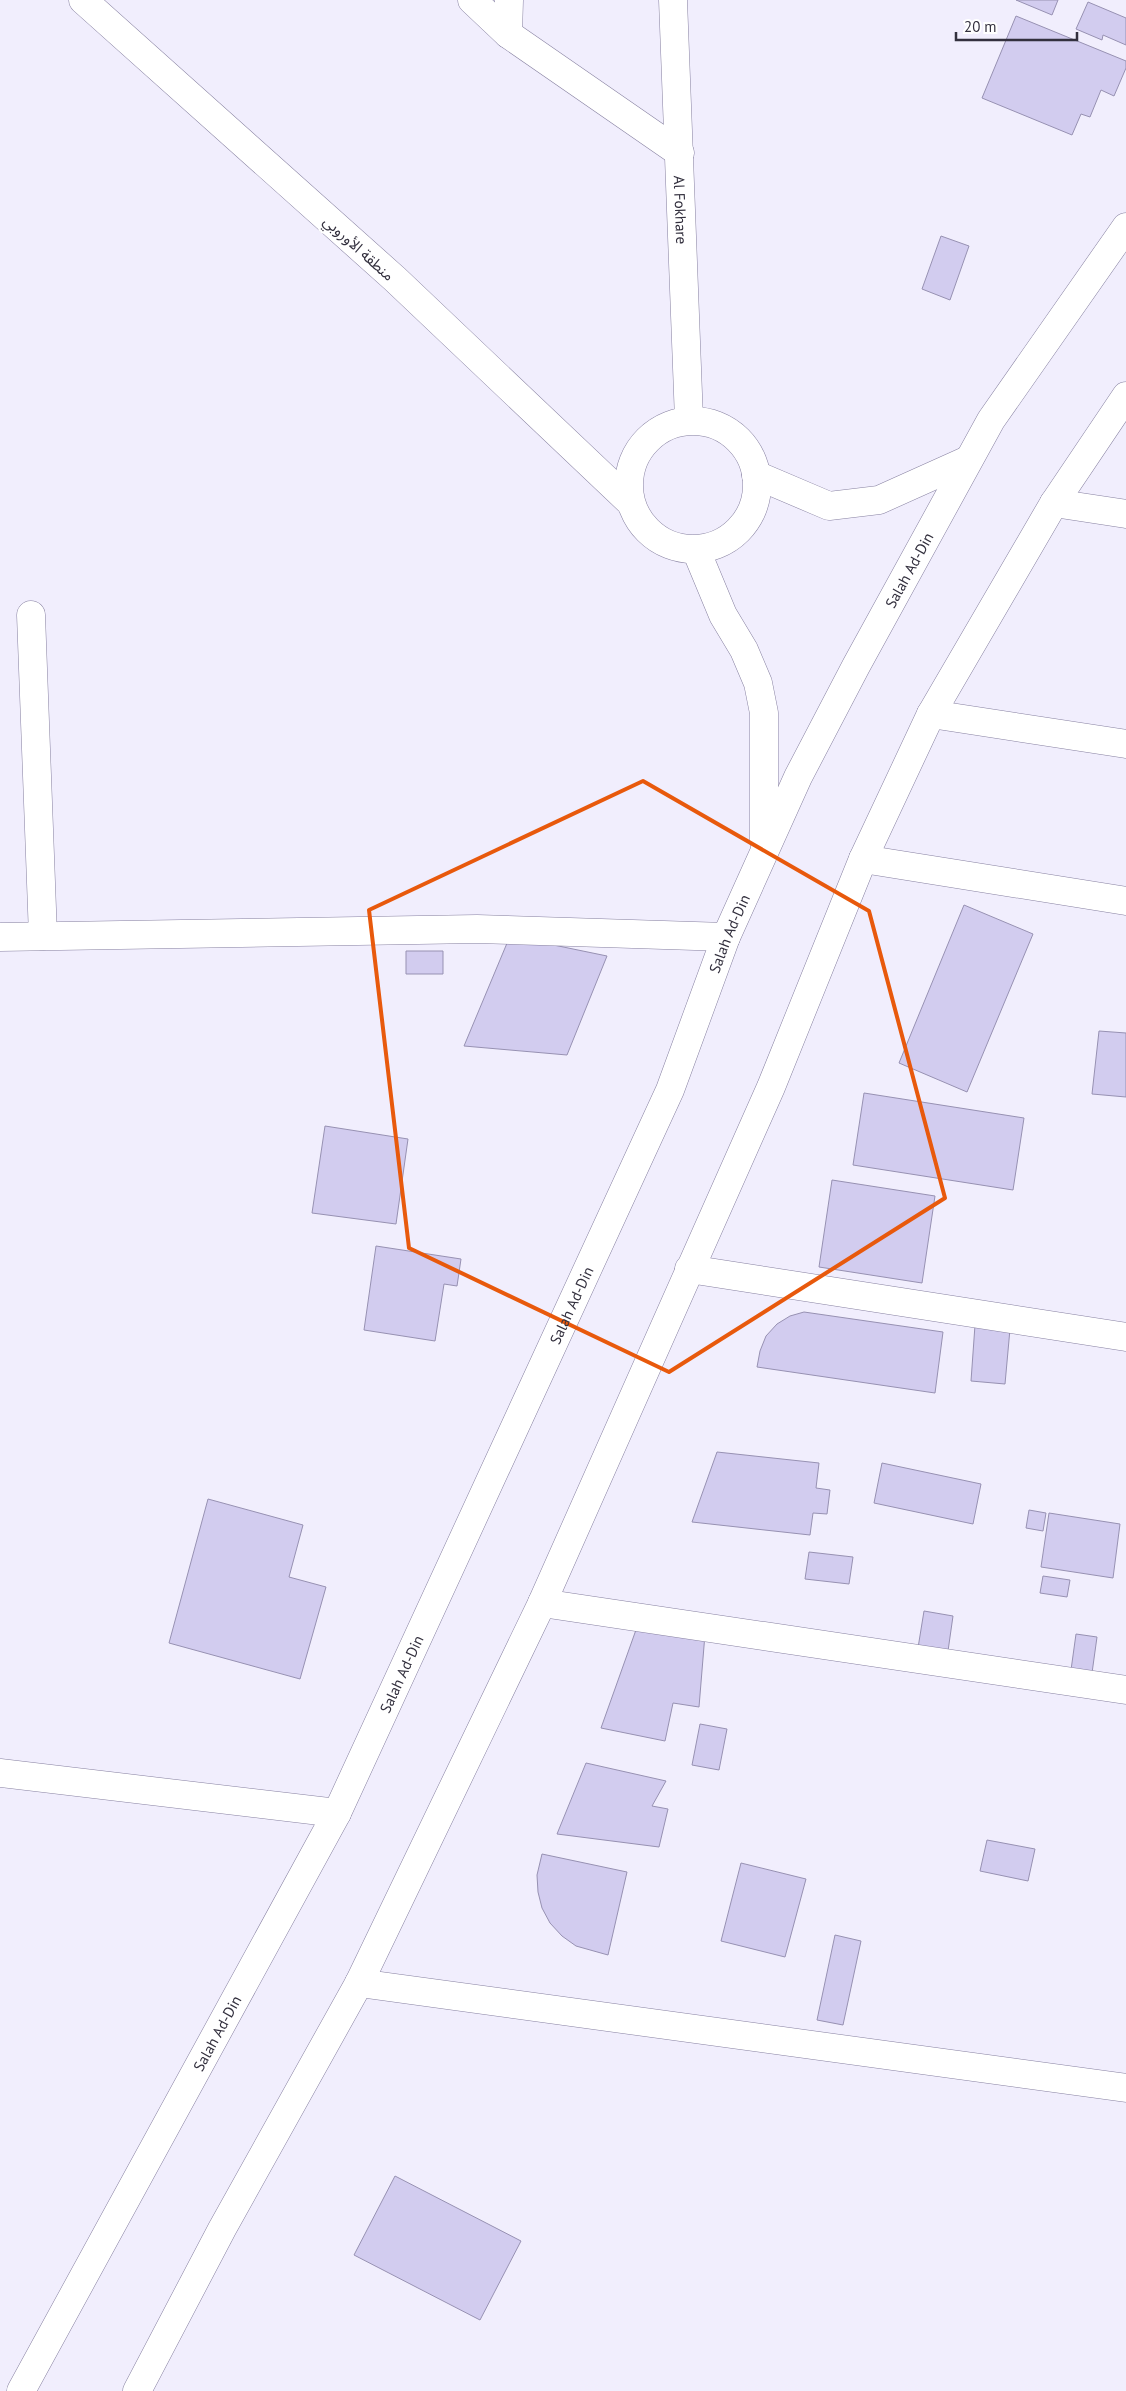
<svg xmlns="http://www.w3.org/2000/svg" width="1126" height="2391" font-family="'PT Sans','Noto Sans Arabic',sans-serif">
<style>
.building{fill:#d2ccef;stroke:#9791b2}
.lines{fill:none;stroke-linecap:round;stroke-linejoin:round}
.minor-casing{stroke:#8781a1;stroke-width:29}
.highway-casing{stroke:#8781a1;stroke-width:29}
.minor{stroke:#fff;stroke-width:28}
.highway{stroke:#fff;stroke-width:28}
.marked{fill:none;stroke:#e8590c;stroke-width:4;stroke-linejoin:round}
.labels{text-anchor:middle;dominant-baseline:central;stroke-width:4.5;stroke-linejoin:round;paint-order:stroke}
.street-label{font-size:15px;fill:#33303e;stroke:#fff}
</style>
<rect width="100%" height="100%" fill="#f1eefd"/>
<path class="building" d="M1016,0h42l-6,15z
M1088,2l38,16v27l-23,-10 -1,5 -26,-11z
M1016,16l110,45v7l-12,28 -13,-6 -11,27 -9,-3 -9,21 -90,-37z
M941,236l28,10 -19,54 -28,-11z
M964,905l69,29 -66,158 -68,-29z
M510,936l97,20 -40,99 -103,-9z
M406,951h37v23h-37z
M1099,1031l27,2v64l-34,-3z
M864,1093l160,25 -11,72 -160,-25z
M325,1126l83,13 -12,85 -84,-11z
M832,1180l103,16 -13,87 -103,-16z
M376,1246l85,13 -4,27 -13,-2 -9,57 -71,-11z
M804,1312l139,20 -8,61 -178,-26 3,-16 6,-15 11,-12 13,-8z
M975,1325l35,4 -5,55 -34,-3z
M717,1452l102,11 -3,25 14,2 -3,24 -14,-1 -3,22 -118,-13z
M882,1463l99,21 -8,40 -99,-21z
M208,1499l95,26 -14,52 37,10 -26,92 -131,-36z
M1029,1510l17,3 -3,18 -17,-3z
M1049,1513l71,11 -7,54 -72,-11z
M809,1552l44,5 -4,27 -44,-5z
M1043,1576l27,4 -3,17 -27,-4z
M924,1611l29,5 -6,42 -30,-4z
M637,1627l68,7 -6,73 -26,-4 -8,38 -64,-13z
M1076,1634l21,3 -5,36 -21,-3z
M700,1724l27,5 -8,41 -27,-5z
M586,1763l80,18 -14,25 16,3 -9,38 -102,-13z
M987,1840l48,9 -7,32 -48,-10z
M542,1854l85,18 -19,83 -32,-9 -14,-10 -12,-13 -8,-15 -4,-16 -1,-17z
M741,1863l65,16 -21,78 -64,-16z
M835,1935l26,6 -18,84 -26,-5z
M395,2176l126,65 -41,79 -126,-65z"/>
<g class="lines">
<defs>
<g id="minor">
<path d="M83,0l312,279 235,223"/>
<path d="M472,0l36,34 172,119"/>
<path id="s1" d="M673,0l16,420"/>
<path d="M508,34l1,-34"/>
<circle cx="693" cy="485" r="64"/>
<path d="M1054,503l72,11"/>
<path d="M31,615l12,321"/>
<path d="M931,714l195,30"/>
<path d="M863,859l263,42"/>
<path d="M0,937l477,-8 249,8"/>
<path d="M689,1269l437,68"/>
<path d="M542,1603l584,87"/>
<path d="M0,1773l337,40"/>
<path d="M359,1983l767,105"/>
</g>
<g id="highway">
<path d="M756,475l73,31 50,-6 89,-40"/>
<path d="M696,550l27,65 21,35 14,33 6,30v128"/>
<path id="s2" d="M21,2391l316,-578 333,-723 56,-153 72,-160 58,-111 135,-246 135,-193"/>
<path d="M137,2391l85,-162 137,-246 183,-380 229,-516 92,-228 68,-145 123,-211 72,-107"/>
</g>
</defs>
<use href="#minor" class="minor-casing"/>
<use href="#highway" class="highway-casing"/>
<use href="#minor" class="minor"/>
<use href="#highway" class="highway"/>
</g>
<path class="marked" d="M643,781l226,130 76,287 -276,174 -260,-124 -40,-338z"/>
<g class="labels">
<g class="street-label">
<text stroke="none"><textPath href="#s1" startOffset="210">Al Fokhare</textPath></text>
<text transform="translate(359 248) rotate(42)">منطقة الأوروبي</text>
<text stroke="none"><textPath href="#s2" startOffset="2028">Salah Ad-Din</textPath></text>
<text stroke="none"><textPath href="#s2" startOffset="1622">Salah Ad-Din</textPath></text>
<text stroke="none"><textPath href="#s2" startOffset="1218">Salah Ad-Din</textPath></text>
<text stroke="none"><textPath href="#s2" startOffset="812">Salah Ad-Din</textPath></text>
<text stroke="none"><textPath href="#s2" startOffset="408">Salah Ad-Din</textPath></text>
</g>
</g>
<path d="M956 32v8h121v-8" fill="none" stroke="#33303e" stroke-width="2.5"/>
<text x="964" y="32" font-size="15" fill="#33303e" stroke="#ffffff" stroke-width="4" paint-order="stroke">20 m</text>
</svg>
